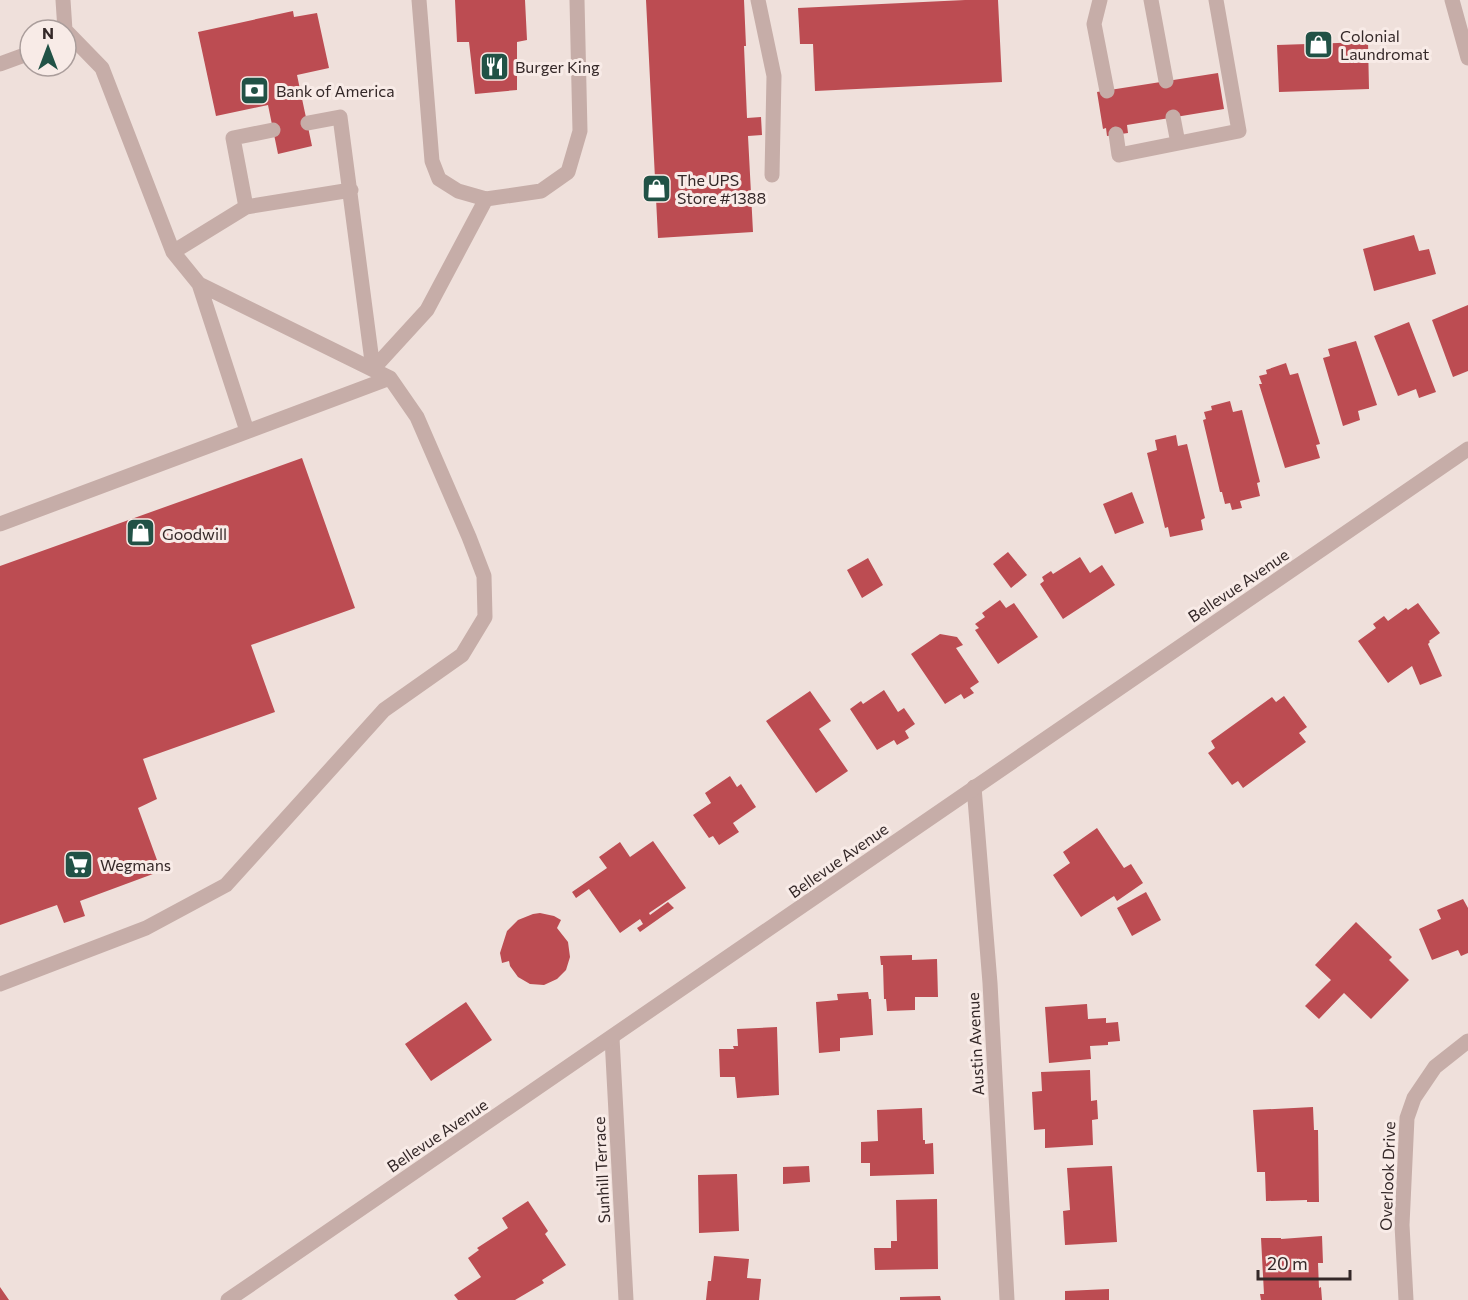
<svg xmlns="http://www.w3.org/2000/svg" width="1468" height="1300" font-family="Commissioner,sans-serif">
<style>
.building{fill:#bc4c52}
.lines{fill:none;stroke-linecap:round;stroke-linejoin:round}
.service{stroke:#c6ada8;stroke-width:15}
.minor{stroke:#c6ada8;stroke-width:15}
.tertiary{stroke:#c6ada8;stroke-width:15}
.labels{text-anchor:middle;dominant-baseline:central;stroke-width:6;stroke-linejoin:round;paint-order:stroke}
.poi-label{font-size:16px;fill:#342828;stroke:#f8ebe7;text-anchor:start}
.street-label{font-size:16px;fill:#342828;stroke:#f8ebe7}
</style>
<rect width="100%" height="100%" fill="#efe0db"/>
<path class="building" d="M455,0h70l2,40 -10,2v48l-42,4 -6,-52h-12z
M646,0h98l2,46h-2l3,72 14,-1 1,18 -14,1 5,96 -95,6z
M965,0h33l4,82 -187,9 -2,-47h-13l-2,-36z
M293,11l1,6 23,-4 12,55 -32,7 15,71 -34,8 -10,-49 -52,11 -18,-84z
M1368,42l1,47 -90,3 -2,-47z
M1218,73l6,36 -97,16 1,8 -21,3 -1,-8 -3,1 -6,-37z
M1414,235l5,16 10,-2 7,25 -62,17 -11,-42z
M1468,305v66l-15,6 -21,-57z
M1409,322l27,70 -17,6 -3,-9 -18,7 -24,-60z
M1356,341l21,64 -19,6 2,9 -17,6 -20,-68 7,-2 -2,-7z
M1286,363l4,12 8,-2 22,71 -4,1 4,13 -35,10 -26,-84h3l-3,-8 8,-2 -1,-4z
M1230,401l3,11 9,-2 18,72 -3,1 3,13 -20,5 2,7 -10,2 -2,-7 -5,1 -3,-12h-2l-17,-72 3,-1 -2,-7 8,-2 -1,-4z
M1176,435l2,11 9,-2 18,74 -4,2 2,10 -33,7 -2,-10 -3,1 -18,-75 10,-3 -2,-10z
M302,458l53,150 -104,37 24,67 -132,47 14,40 -19,9 23,63 -81,30 5,15 -21,7 -7,-18 -57,20v-359z
M1132,492l12,31 -29,11 -12,-30z
M1008,552l19,23 -16,13 -18,-24z
M1080,557l10,16 12,-8 13,20 -52,34 -23,-35 4,-3 -2,-4 9,-6 2,3z
M868,558l15,27 -21,13 -15,-28z
M1000,600l6,8 8,-5 24,34 -40,27 -23,-34 4,-2 -4,-4 10,-7 -3,-4z
M1418,603l22,30 -11,8 1,1 -2,2 14,32 -22,9 -8,-19 -24,17 -30,-42 18,-13 -3,-4 11,-8 4,5 18,-13 2,2z
M940,634l17,3 6,8 -7,3 23,34 -9,6 4,5 -10,6 -3,-5 -16,10 -34,-50z
M884,690l14,22 6,-4 11,16 -10,7 4,7 -12,7 -3,-5 -17,10 -27,-41 11,-8 2,3z
M810,691l21,30 -12,8 29,42 -32,22 -50,-72z
M1284,696l23,31 -8,6 7,9 -63,46 -5,-7 -6,4 -24,-32 7,-5 -4,-7 61,-44 4,5z
M730,776l7,11 4,-3 15,23 -23,16 6,9 -20,13 -6,-9 -4,2 -16,-23 18,-12 -6,-10z
M1097,828l27,40 7,-4 12,19 -26,18 -3,-5 -33,21 -28,-42 17,-12 -7,-11z
M653,841l33,47 -37,25 1,2 18,-13 6,6 -34,24 -3,-4 6,-4 -3,-5 -20,14 -31,-44 -13,9 -4,-6 35,-24 -8,-11 21,-15 10,15z
M1146,892l15,28 -29,16 -15,-28z
M1463,899l5,9v45l-7,3 -3,-6 -26,10 -13,-31 22,-10 -4,-9z
M540,913l14,3 7,4 -4,8 11,14 2,15 -4,13 -9,9 -13,6 -14,-1 -12,-7 -8,-11 -1,-5 -7,2 -2,-10 7,-22 11,-11 15,-6z
M1356,922l36,35 -3,3 20,20 -38,39 -27,-26 -25,26 -14,-13 26,-26 -16,-15z
M912,955v5l25,-1 1,38h-23v13l-28,1 -1,-12h-2l-1,-34h-2l-1,-9z
M868,992l1,7h2l2,36 -33,3v13l-21,2 -3,-51 22,-2 -1,-6z
M466,1002l26,38 -61,41 -26,-37z
M1087,1004l1,15 18,-1v5l12,-1 2,19 -12,1v3l-18,1 1,13 -42,4 -4,-56z
M777,1027l2,68 -42,3 -2,-21h-15l-1,-28h15l-1,-3h5l-1,-17z
M1090,1070l1,31 6,-1 1,19 -6,1 1,25 -48,3v-19l-11,1 -2,-38 10,-1 -1,-19z
M1313,1107l1,23h4l1,72h-12v-2l-41,1 -1,-29h-8l-4,-62z
M922,1108l1,32h2v4l8,-1 1,31 -64,2v-13h-9v-21l17,-1 -1,-31z
M809,1166l1,16 -27,2v-17z
M1112,1166l5,76 -52,3 -2,-34 7,-1 -3,-42z
M737,1174l2,57 -40,2 -1,-58z
M937,1199l1,70 -63,1 -1,-22h17v-7h6l-1,-41z
M528,1201l20,30 -3,3 21,31 -24,15 2,3 -29,17h-57l-4,-5 27,-18 -13,-19 11,-8 -2,-2 31,-20 -6,-10z
M1322,1236l1,27h-5l1,25 2,-1 1,13h-61l-1,-6h4l-3,-56h20v1z
M714,1256l35,3 -2,19 14,1 -2,21h-53l2,-19h3z
M0,1287l9,13h-9z
M1109,1289v11h-44v-9z
M940,1296l1,4h-41v-3z"/>
<g class="lines">
<path class="service" d="M63,0l2,30
M419,0l13,161 7,18 19,12 28,8
M758,0l16,76 -2,99
M1100,0l-6,24 13,67
M1151,0l15,81
M66,31l36,37 71,184 26,32 48,147
M0,64l30,-11
M1173,117l5,26
M308,123l32,-6 33,252
M1116,134l3,21 120,-24 -23,-131
M246,207l-13,-69 40,-8
M173,252l73,-45 105,-17
M373,369l54,-59 59,-111 55,-8 27,-19 12,-41 -3,-131
M0,524l390,-146
M0,984l146,-56 80,-43 158,-175 78,-55 23,-38 -1,-41 -15,-39 -52,-120 -27,-39 -191,-94"/>
<path class="minor" d="M974,787l16,196 17,317
M612,1038l14,262
M1406,1300l-4,-75 5,-107 7,-20 21,-31 33,-26"/>
<path class="tertiary" d="M1452,0l16,58
M228,1300l1240,-851"/>
</g>
<defs>
<symbol id="shop-square" viewBox="-11 -11 22 22"><rect x="-9" y="-9" width="18" height="18" rx="4" fill="#215246" stroke="#f8ebe7"/><path d="M-5-2.5h2.3a2.7 3.5 0 0 1 5.4 0H5L5.5 6h-11ZM-1.5-2.5h3a1.5 2.3 0 0 0-3 0Z" fill="#fff"/></symbol>
<symbol id="restaurant-square" viewBox="-11 -11 22 22"><rect x="-9" y="-9" width="18" height="18" rx="4" fill="#215246" stroke="#f8ebe7"/><path d="M-5-6h1v4h1v-4h1v4h1v-4h1v5L-1.5 .5V6h-2V.5L-5-1ZM5-6V6H3V1.5H1.5Q1.5-4 5-6Z" fill="#fff"/></symbol>
<symbol id="bank-square" viewBox="-11 -11 22 22"><rect x="-9" y="-9" width="18" height="18" rx="4" fill="#215246" stroke="#f8ebe7"/><path d="M-6-4H6V4H-6ZM0-2.3a2.3 2.3 0 1 0 0 4.6a2.3 2.3 0 1 0 0-4.6Z" fill="#fff"/></symbol>
<symbol id="supermarket-square" viewBox="-11 -11 22 22"><rect x="-9" y="-9" width="18" height="18" rx="4" fill="#215246" stroke="#f8ebe7"/><path d="M-6-5.5h2.5l.6 2H6L4.5 2H-2.5L-4.4-4H-6ZM-1.5 3.2a1.3 1.3 0 1 0 .1 0ZM3 3.2a1.3 1.3 0 1 0 .1 0Z" fill="#fff"/></symbol>
</defs>
<g fill-rule="evenodd">
<use href="#shop-square" x="1302" y="28" width="33" height="33"/>
<use href="#restaurant-square" x="478" y="50" width="33" height="33"/>
<use href="#bank-square" x="238" y="74" width="33" height="33"/>
<use href="#shop-square" x="640" y="172" width="33" height="33"/>
<use href="#shop-square" x="124" y="516" width="33" height="33"/>
<use href="#supermarket-square" x="62" y="848" width="33" height="33"/>
</g>
<g class="labels">
<g class="poi-label">
<text x="1340" y="35">Colonial<tspan x="1340" dy="18">Laundromat</tspan></text>
<text x="515" y="66">Burger King</text>
<text x="276" y="90">Bank of America</text>
<text x="677" y="179">The UPS<tspan x="677" dy="18">Store #1388</tspan></text>
<text x="162" y="533">Goodwill</text>
<text x="100" y="864">Wegmans</text>
</g>
<g class="street-label">
<text transform="translate(1238 585) rotate(-34)">Bellevue Avenue</text>
<text transform="translate(838 860) rotate(-35)">Bellevue Avenue</text>
<text transform="translate(975 1044) rotate(-93)">Austin Avenue</text>
<text transform="translate(437 1135) rotate(-34)">Bellevue Avenue</text>
<text transform="translate(601 1170) rotate(-93)">Sunhill Terrace</text>
<text transform="translate(1387 1176) rotate(-88)">Overlook Drive</text>
</g>
</g>
<g transform="translate(48 48)"><circle r="28" fill="#f8ebe7" stroke="#aa9d9b" stroke-width="1.5"/>
<path d="M0-4.5L10 22L0 15L-10 22Z" fill="#215246"/>
<text y="-9" font-size="16" font-weight="bold" text-anchor="middle" fill="#342828">N</text>
</g>
<path d="M1258 1270v9h92v-9" fill="none" stroke="#342828" stroke-width="3"/>
<text x="1267" y="1270" font-size="18" fill="#342828" stroke="#f8ebe7" stroke-width="4.5" paint-order="stroke">20 m</text>
</svg>
